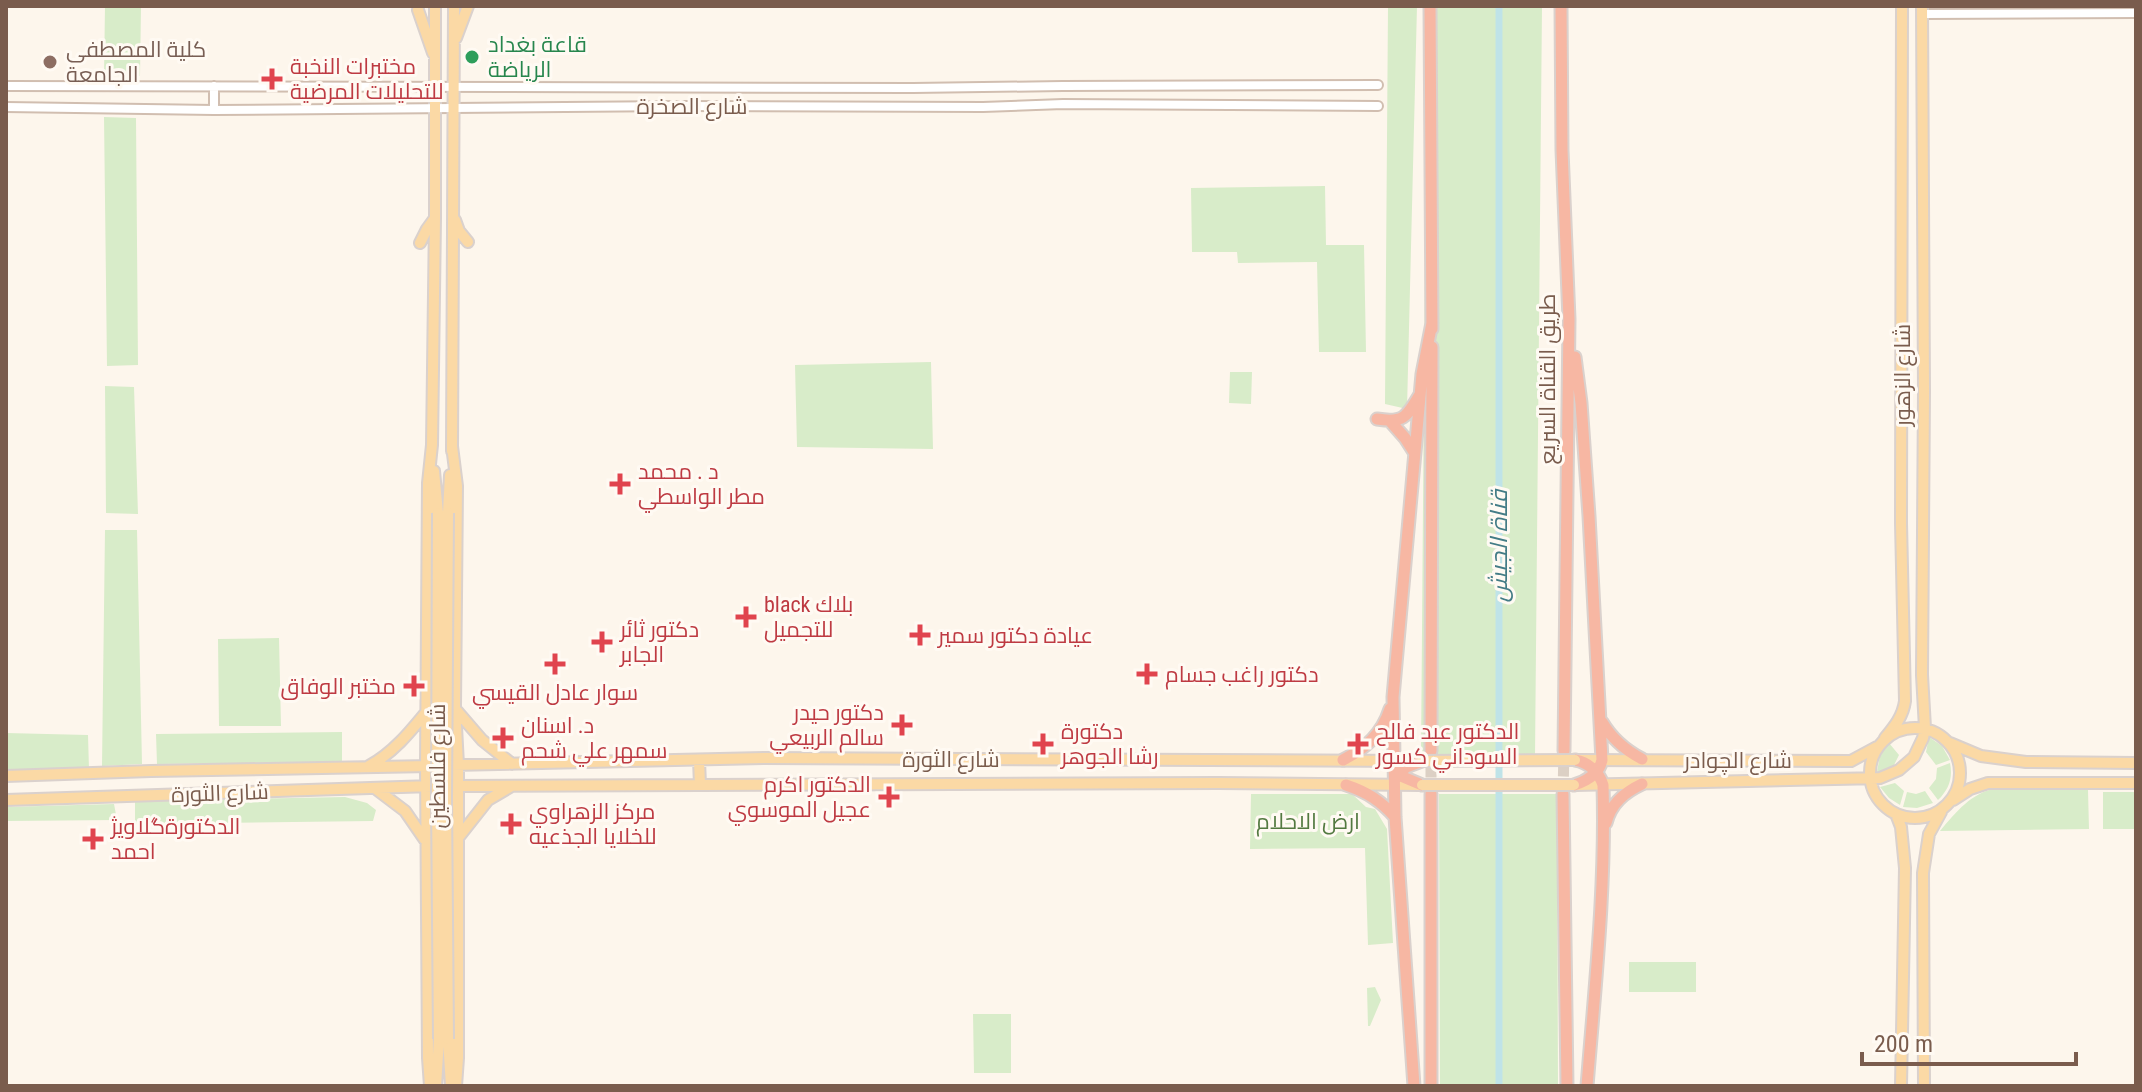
<svg xmlns="http://www.w3.org/2000/svg" width="2142" height="1092" font-family="'Roboto Condensed',Cairo,sans-serif">
<style>
.green{fill:#d8ecc9}
.lines{fill:none;stroke-linecap:round;stroke-linejoin:round}
.canal{stroke:#bfe3e8;stroke-width:7}
.motorway-tunnel{stroke:#dcd0c4;stroke-width:11;stroke-dasharray:11 5.5;stroke-linecap:butt}
.tertiary-casing{stroke:#d1beb0;stroke-width:12}
.primary-casing{stroke:#dad1cd;stroke-width:14}
.motorway-casing{stroke:#dad1cd;stroke-width:15}
.tertiary{stroke:#fff;stroke-width:8}
.primary{stroke:#fbd9a5;stroke-width:10}
.motorway{stroke:#f7b7a3;stroke-width:11}
.primary-bridge-casing{stroke:#dad1cd;stroke-width:14;stroke-linecap:butt}
.primary-bridge{stroke:#fbd9a5;stroke-width:10}
.leisure-dot{fill:#2e9e5b;stroke:#fffaf3;stroke-width:3}
.education-dot{fill:#8d6e63;stroke:#fffaf3;stroke-width:3}
.health-dot{fill:#e0444e;stroke:#fffaf3;stroke-width:3}
.labels{text-anchor:middle;dominant-baseline:central;stroke-width:6;stroke-linejoin:round;paint-order:stroke}
.leisure-label{font-size:22px;fill:#27864d;stroke:#fffaf3;text-anchor:start}
.education-label{font-size:22px;fill:#785e54;stroke:#fffaf3;text-anchor:start}
.health-label{font-size:22px;fill:#be3a42;stroke:#fffaf3;text-anchor:start}
.street-label{font-size:22px;fill:#7a5c4d;stroke:#fffaf3}
.park-label{font-size:22px;fill:#537a41;stroke:#fffaf3}
.water-label{font-size:24px;font-style:italic;fill:#437c86;stroke:#fffaf3}
</style>
<rect width="100%" height="100%" fill="#fdf6ec"/>
<path class="green" d="M105,6h36l-1,70 -36,-1z
M1388,6h29l-10,403 -22,-5z
M1427,6h115l-7,750h-114z
M104,117l32,1 2,247 -31,1z
M1325,186l1,59h38l2,107h-47l-2,-90 -79,1 -1,-11h-45l-1,-64z
M931,362l2,87 -136,-2 -2,-82z
M1230,372h22l-1,32 -22,-1z
M105,386l29,1 4,127 -32,-1z
M105,530h32l5,234 -40,2z
M279,638l2,88h-62l-1,-87z
M342,732v30l-185,2 -1,-30z
M6,733l82,2 1,34 -83,3z
M1929,737l13,9 8,14 -14,5 -10,-13z
M1889,743l10,12 -7,14 -15,3 3,-17z
M1950,763c3,15 -1,26 -12,37l-9,-12 7,-9 1,-11z
M1895,783l9,8 -4,14 -11,-7 -9,-11z
M1997,788l91,2 1,39 -149,2c17,-20 31,-38 57,-43z
M1925,791l8,12 -16,5 -14,-1 4,-15 9,2z
M2103,792h33v37h-33z
M1251,794h101l14,13 9,2 12,20 6,114 -25,2 -3,-97 -115,1z
M1439,794h118l1,292h-118z
M345,797l22,6 9,7 -3,11 -238,3v-23z
M114,804l3,16 -111,1v-14z
M1629,962h67v30h-67z
M1375,987l6,13 -11,26h-2l-1,-38z
M973,1014h38v59h-37z"/>
<g class="lines">
<path class="canal" d="M1499,6v1080"/>
<path class="motorway-tunnel" d="M1563,793l1,-42
M1431,794v-42"/>
<defs>
<path id="tertiary" d="M1922,14l214,-1
M6,86l907,2 150,-2 315,-1
M6,107l208,3 464,-4 305,1 80,-3 315,2
M214,110v-24"/>
<path id="primary" d="M418,10l15,43
M456,38l12,-32
M455,220l4,11 9,11
M420,243l7,-14 8,-11
M452,446l5,40 -2,221 3,58v293l-2,28
M452,451l2,-445
M434,471l4,42
M448,513l2,-38
M457,711l25,29 30,24
M1870 773a45 45 0 1 1 90 0a45 45 0 1 1-90 0Z
M1885,738c10,-12 18,-22 20,-37l-4,-178 1,-517
M1950,743l31,13 45,6 110,1
M699,760l1,25
M1577,760l274,1 26,-14
M452,765l312,-7 652,3
M369,766c24,-13 41,-34 59,-56
M6,776l145,-5 280,-5
M1576,785l304,-7 19,-8 15,-13 9,-19 2,-10 -3,-53 2,-284 -2,-385
M452,786l766,-3 202,2
M376,789l29,22 20,29
M6,800l426,-14
M1953,800l17,-11 18,-6h148
M1896,814l5,13 4,41 -4,218
M458,838l30,-38 22,-13
M448,1039l3,47
M430,1086l-2,-28 -2,-292 2,-283 4,-38 3,-227v-212
M436,1086l3,-47
M1924,1086l-1,-213 6,-39 12,-22"/>
<path id="motorway" d="M1430,6l2,323
M1561,6l1,144 7,169 -5,432
M1377,419c26,4 29,-1 42,-23
M1390,421l15,17 9,14
M1602,722c10,17 23,28 40,37
M1431,751l1,-404
M1343,760c23,-12 39,-26 47,-51
M1575,760c13,2 24,12 28,25 3,101 -8,201 -16,301
M1394,766l9,11 19,8
M1396,777l10,-10 16,-6
M1346,785c21,7 35,16 49,32
M1574,785c13,-4 25,-11 28,-25l-13,-244 -8,-113 -6,-46
M1431,794v292
M1563,794l4,292
M1606,823c5,-20 19,-31 36,-39
M1414,1086l-19,-269 -2,-120 29,-323 10,-51"/>
</defs>
<use href="#tertiary" class="tertiary-casing"/>
<use href="#primary" class="primary-casing"/>
<use href="#motorway" class="motorway-casing"/>
<use href="#tertiary" class="tertiary"/>
<use href="#primary" class="primary"/>
<use href="#motorway" class="motorway"/>
<defs>
<path id="primary-bridge" d="M438,513l-1,287 2,239
M448,513l-2,286 2,240
M1422,761l153,-1
M1422,785h152"/>
</defs>
<use href="#primary-bridge" class="primary-bridge-casing"/>
<use href="#primary-bridge" class="primary-bridge"/>
</g>
<circle class="leisure-dot" cx="472" cy="57" r="8"/>
<circle class="education-dot" cx="50" cy="62" r="8"/>
<g class="health-dot">
<path d="M268 67h8v8h8v8h-8v8h-8v-8h-8v-8h8z"/>
<path d="M616 472h8v8h8v8h-8v8h-8v-8h-8v-8h8z"/>
<path d="M742 605h8v8h8v8h-8v8h-8v-8h-8v-8h8z"/>
<path d="M916 623h8v8h8v8h-8v8h-8v-8h-8v-8h8z"/>
<path d="M598 630h8v8h8v8h-8v8h-8v-8h-8v-8h8z"/>
<path d="M551 652h8v8h8v8h-8v8h-8v-8h-8v-8h8z"/>
<path d="M1143 662h8v8h8v8h-8v8h-8v-8h-8v-8h8z"/>
<path d="M410 674h8v8h8v8h-8v8h-8v-8h-8v-8h8z"/>
<path d="M898 713h8v8h8v8h-8v8h-8v-8h-8v-8h8z"/>
<path d="M499 726h8v8h8v8h-8v8h-8v-8h-8v-8h8z"/>
<path d="M1039 732h8v8h8v8h-8v8h-8v-8h-8v-8h8z"/>
<path d="M1354 732h8v8h8v8h-8v8h-8v-8h-8v-8h8z"/>
<path d="M885 785h8v8h8v8h-8v8h-8v-8h-8v-8h8z"/>
<path d="M507 812h8v8h8v8h-8v8h-8v-8h-8v-8h8z"/>
<path d="M89 827h8v8h8v8h-8v8h-8v-8h-8v-8h8z"/>
</g>
<g class="labels">
<g class="leisure-label">
<text x="488" y="44">قاعة بغداد<tspan x="488" dy="25">الرياضة</tspan></text>
</g>
<g class="education-label">
<text x="66" y="49">كلية المصطفى<tspan x="66" dy="25">الجامعة</tspan></text>
</g>
<g class="health-label">
<text x="290" y="66">مختبرات النخبة<tspan x="290" dy="25">للتحليلات المرضية</tspan></text>
<text x="638" y="471">د . محمد<tspan x="638" dy="25">مطر الواسطي</tspan></text>
<text x="764" y="604">black بلاك<tspan x="764" dy="25">للتجميل</tspan></text>
<text x="620" y="629">دكتور ثائر<tspan x="620" dy="25">الجابر</tspan></text>
<text x="938" y="635">عيادة دكتور سمير</text>
<text x="1165" y="674">دكتور راغب جسام</text>
<text x="396" y="686" text-anchor="end">مختبر الوفاق</text>
<text x="555" y="692" text-anchor="middle">سوار عادل القيسي</text>
<text x="884" y="712" text-anchor="end">دكتور حيدر<tspan x="884" dy="25">سالم الربيعي</tspan></text>
<text x="521" y="725">د. اسنان<tspan x="521" dy="25">سمهر علي شحم</tspan></text>
<text x="1061" y="731">دكتورة<tspan x="1061" dy="25">رشا الجوهر</tspan></text>
<text x="1376" y="731">الدكتور عبد فالح<tspan x="1376" dy="25">السوداني كسور</tspan></text>
<text x="871" y="784" text-anchor="end">الدكتور اكرم<tspan x="871" dy="25">عجيل الموسوي</tspan></text>
<text x="529" y="811">مركز الزهراوي<tspan x="529" dy="25">للخلايا الجذعيه</tspan></text>
<text x="111" y="826">الدكتورةگلاويژ<tspan x="111" dy="25">احمد</tspan></text>
</g>
<g class="street-label">
<text x="692" y="106">شارع الصخرة</text>
<text transform="translate(1902 375) rotate(-90)">شارع الزهور</text>
<text transform="translate(1547 379) rotate(-90)">طريق القناة السريع</text>
<text x="951" y="759">شارع الثورة</text>
<text x="1738" y="760">شارع الچوادر</text>
<text transform="translate(437 766) rotate(-90)">شارع فلسطين</text>
<text transform="translate(220 793) rotate(-2)">شارع الثورة</text>
</g>
<g class="park-label">
<text x="1308" y="821">ارض الاحلام</text>
</g>
<g class="water-label">
<text transform="translate(1499 546) rotate(-90)">قناة الجيش</text>
</g>
</g>
<rect width="2142" height="1092" fill="none" stroke="#7a5c4d" stroke-width="16"/>
<path d="M1862 1052v12h214v-12" fill="none" stroke="#7a5c4d" stroke-width="4"/>
<text x="1874" y="1052" font-size="24" fill="#7a5c4d" stroke="#fffaf3" stroke-width="6" paint-order="stroke">200 m</text>
</svg>
